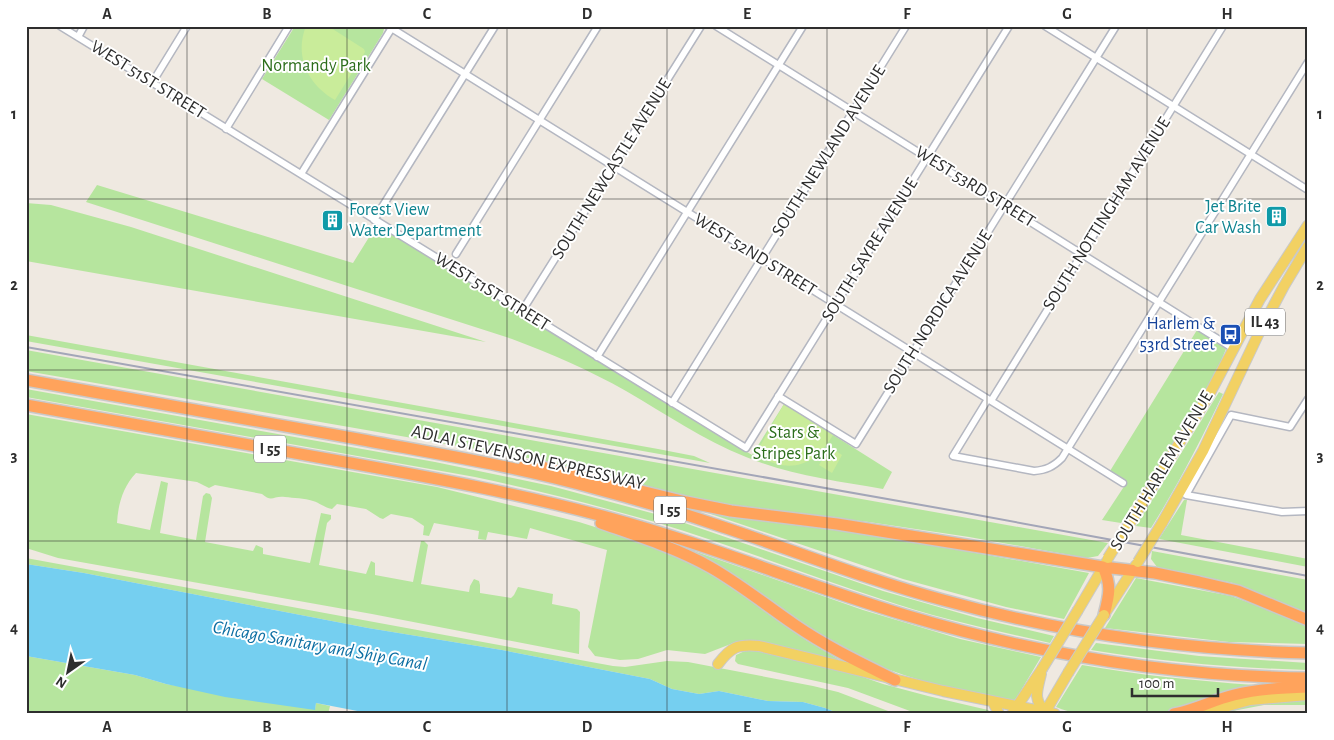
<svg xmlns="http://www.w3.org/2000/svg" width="1334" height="740" font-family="'Alegreya Sans',sans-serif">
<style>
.green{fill:#b6e59e}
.pitch{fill:#c9ec9a}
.water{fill:#75cff0}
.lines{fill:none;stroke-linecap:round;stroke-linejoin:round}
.street-casing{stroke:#b4b7c1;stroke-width:9}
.primary-casing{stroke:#c9c9c9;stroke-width:12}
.highway-casing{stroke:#c9c9c9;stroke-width:14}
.street{stroke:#fff;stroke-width:6}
.primary{stroke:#f2d163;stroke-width:10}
.highway{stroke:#ffa35c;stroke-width:11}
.rail{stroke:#a3a6b8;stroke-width:2}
.primary-bridge-casing{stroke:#c9c9c9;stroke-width:12;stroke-linecap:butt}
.primary-bridge{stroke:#f2d163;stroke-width:10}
.grid{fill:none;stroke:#2e2e2e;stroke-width:1;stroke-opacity:0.55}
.labels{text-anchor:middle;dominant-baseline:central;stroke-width:4;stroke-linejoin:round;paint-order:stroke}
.shield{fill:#fff;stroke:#6d6d6d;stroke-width:1}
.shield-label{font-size:16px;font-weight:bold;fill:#2e2e2e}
.park-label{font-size:18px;fill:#2c6e1b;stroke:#fff}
.street-label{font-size:18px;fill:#2e2e2e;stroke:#fff}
.culture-label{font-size:18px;fill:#0d838f;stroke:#fff;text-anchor:end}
.transit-label{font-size:18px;fill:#164399;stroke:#fff;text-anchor:end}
.water-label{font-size:19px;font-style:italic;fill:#0d6fa3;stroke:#fff}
.neatline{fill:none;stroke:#2e2e2e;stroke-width:2}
.grid-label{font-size:16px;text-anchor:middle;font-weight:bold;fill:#2e2e2e}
</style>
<rect width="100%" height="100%" fill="#efe9e1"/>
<path class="green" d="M295,26h86l3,3 -1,4 -54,87 -67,-41z
M97,185l256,78 23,-37 10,4 366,225 32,-51 108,68 -9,17c-47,-8 -94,-14 -137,-32 -43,-17 -80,-43 -120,-66 -37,-21 -74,-37 -114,-52l-426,-137z
M26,203l25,2 80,22 355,115 -460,-81z
M1197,330l29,19c-5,12 -10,24 -17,35 -26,48 -59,92 -88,139l-19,-3 25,-38 -17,-11z
M26,335l632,114 36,7 16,7 -684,-122z
M26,350l1082,193 -10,13 -11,2 -118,-21 -100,-15 -140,-16 -201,-48 -502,-87z
M26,389l409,73 116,24 119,32 213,73 94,27 77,18 -4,7c-57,-13 -114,-25 -169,-44 -76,-25 -150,-54 -226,-77 -60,-17 -120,-32 -180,-45l-449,-80z
M1219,392l4,2c-22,46 -45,91 -72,134l-15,-2z
M26,414l411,73 142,35 35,11 55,20 32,15 42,27 63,45 32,19 -1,3 -81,-19 -20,-1 -31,12 -38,-4 -29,9 -18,1 -25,-4 -7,-9 19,-97 -77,-22 -3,11 -39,-7 -2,8 -8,-1 1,-8 -45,-8 -5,13 -6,-1 1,-9 -12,-8 -21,-4 -8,5 -3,-1 -14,-9 -29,-5 -5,5c-9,-2 -12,-6 -19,-8 -9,-3 -19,-3 -28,-4 -11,-2 -13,6 -23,-3l-47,-9 -6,3 -12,-6 -61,-9c-13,14 -18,31 -19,50l33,7 11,-49 7,2 -8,50 36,7 7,-44 3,-3 4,1 2,4 -7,44 48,9 3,-6 7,3v6l47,9 11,-50 10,2v4l-4,4 -8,42 47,9 5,-13 4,2v12l38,7 8,-41h3l4,4 -7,39 48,8 1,-6 4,-7 5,2 1,4v8l31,5 3,-3 4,-8 35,7 -1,10 25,5 3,3 -1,42 -207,-40 -314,-56 -32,-10z
M1184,500h3l-6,35 127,24v8l-149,-28z
M703,510l154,22 232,41 -25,46 -58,-12 -103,-28 -201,-68z
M685,548l178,62 97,29 81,18 -27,45c-63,-12 -116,-25 -174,-53l-155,-99z
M1152,551l156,29v34l-75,-31 -76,-16 -6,-8z
M26,558l587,108 12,1 42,-6 21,1 125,24 25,6 58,22h-56l-15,-6 -22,-6 -35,-1 -49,-10 -20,3 -27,-5 -22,-10 -148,-29 -134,-22 -284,-55 -58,-9z
M1136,578l95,18 77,28v20l-79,-2 -124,-14z
M1096,643l103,13 109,7v7c-73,-2 -145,-8 -217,-20z
M759,649l98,26 26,9 45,12 60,14 5,4h-75l-70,-26 -110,-24 -3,-3 1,-6 11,-5z
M26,656l109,19 31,9 149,25 1,-6 14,3 -2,8h-302z
M1082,665c57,10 115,16 173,20 -29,6 -56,19 -85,26 -21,5 -44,3 -65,3 -17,0 -34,0 -49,-7z
M1308,700v5h-44l-47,9 42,-12z"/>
<path class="pitch" d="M306,26h22l36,23 1,3 -30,48c-27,-15 -41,-44 -29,-74z
M784,404l49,31c-20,33 -44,39 -78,20z
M830,447l12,8 -10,18 -13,-8z"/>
<path class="water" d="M26,564l58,9 284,55 134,22 148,29 22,10 27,5 20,-3 49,10 35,1 22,6 15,6h-467l-57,-11 -1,7 -90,-13 -59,-13 -31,-9 -109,-19z"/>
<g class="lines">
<defs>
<path id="street" d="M60,26l686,422 263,-422
M388,26l735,457
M716,26l518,323
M1045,26l263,164
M78,37l6,-11
M152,83l35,-57
M226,129l63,-103
M301,174l92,-148
M374,220l121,-194
M456,254l142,-228
M522,311l179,-285
M597,357l206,-331
M778,396l78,48 260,-418
M988,399l-35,57 81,15c12,-1 19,-4 28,-13l246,-396
M1308,399l-18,28 -59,-12 -45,80 96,17 26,-1
M991,401l232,-375
M672,403l234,-377"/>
<path id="primary" d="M1138,510l71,-115 51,-96 48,-74
M1162,523l41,-72 55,-116 26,-49 24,-40
M1078,610l29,-49
M1107,610l29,-45
M718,664c13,-17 19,-20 41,-18l184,45 112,23
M1041,674c-4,18 -8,24 4,38
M993,702l6,12
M1012,714l30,-45
M1044,714l24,-41
M1199,714l51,-14 58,-5"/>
<path id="highway" d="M26,380c111,20 221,39 332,59 80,15 161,28 239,50 38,10 76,21 114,34 77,25 153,56 232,77 119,33 241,50 365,53
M26,405c106,19 213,38 319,57 89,16 177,32 265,56 100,27 195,67 295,97 130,39 266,61 403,63
M524,466l18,1 144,35 45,9 106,13 266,43 52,6 44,9 39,9 70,29
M601,523c37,13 75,25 109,44 30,17 57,39 85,58 32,22 66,38 100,55
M1103,567c9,19 6,29 1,48
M1174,714c21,-4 39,-14 60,-19 24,-6 49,-7 74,-8"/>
</defs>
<use href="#street" class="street-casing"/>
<use href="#primary" class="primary-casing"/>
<use href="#highway" class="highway-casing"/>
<use href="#street" class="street"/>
<use href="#primary" class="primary"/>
<use href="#highway" class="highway"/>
<path class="rail" d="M26,347l935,165 347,64"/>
<defs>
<path id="primary-bridge" d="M1108,558l30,-48
M1138,562l24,-39
M1042,669l36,-59
M1068,673l36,-58"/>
</defs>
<use href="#primary-bridge" class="primary-bridge-casing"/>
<use href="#primary-bridge" class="primary-bridge"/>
</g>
<path class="grid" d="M187,26v688M347,26v688M507,26v688M667,26v688M827,26v688M987,26v688M1147,26v688M26,199h1282M26,370h1282M26,541h1282"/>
<defs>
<symbol id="building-square" viewBox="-11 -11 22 22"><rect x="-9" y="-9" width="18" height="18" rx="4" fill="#0f9aa8" stroke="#fff"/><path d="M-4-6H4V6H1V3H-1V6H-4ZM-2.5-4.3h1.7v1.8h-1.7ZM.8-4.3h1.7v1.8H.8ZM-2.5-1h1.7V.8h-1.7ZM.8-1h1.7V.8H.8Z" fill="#fff"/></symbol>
<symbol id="bus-square" viewBox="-11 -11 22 22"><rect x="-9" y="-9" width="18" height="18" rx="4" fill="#1a4fb4" stroke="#fff"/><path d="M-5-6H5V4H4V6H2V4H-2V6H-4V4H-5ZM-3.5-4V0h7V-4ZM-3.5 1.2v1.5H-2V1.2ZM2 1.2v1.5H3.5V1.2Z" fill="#fff"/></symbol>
</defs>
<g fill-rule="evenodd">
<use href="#building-square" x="1264" y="204" width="25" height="25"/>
<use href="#building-square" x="320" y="208" width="25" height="25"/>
<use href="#bus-square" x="1218" y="322" width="25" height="25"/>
</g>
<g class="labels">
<g class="shield">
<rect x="1245" y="308.5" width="40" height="27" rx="4"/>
<rect x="254" y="435.5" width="32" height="27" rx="4"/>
<rect x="654" y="496.5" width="32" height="27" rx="4"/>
</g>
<g class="shield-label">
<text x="1265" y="322">IL 43</text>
<text x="270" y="449">I 55</text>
<text x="670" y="510">I 55</text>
</g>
<g class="park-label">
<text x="316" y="66">Normandy Park</text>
<text x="794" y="433">Stars &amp;<tspan x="794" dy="21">Stripes Park</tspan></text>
</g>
<g class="street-label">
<text transform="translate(148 80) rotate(32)">WEST 51ST STREET</text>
<text transform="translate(829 151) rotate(-58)">SOUTH NEWLAND AVENUE</text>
<text transform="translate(612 169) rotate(-58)">SOUTH NEWCASTLE AVENUE</text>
<text transform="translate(975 187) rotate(32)">WEST 53RD STREET</text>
<text transform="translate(1107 214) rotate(-58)">SOUTH NOTTINGHAM AVENUE</text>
<text transform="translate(870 250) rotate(-58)">SOUTH SAYRE AVENUE</text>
<text transform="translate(755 255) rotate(32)">WEST 52ND STREET</text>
<text transform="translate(492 292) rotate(32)">WEST 51ST STREET</text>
<text transform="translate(938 312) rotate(-58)">SOUTH NORDICA AVENUE</text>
<text transform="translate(528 458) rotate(13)">ADLAI STEVENSON EXPRESSWAY</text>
<text transform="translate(1162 471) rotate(-59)">SOUTH HARLEM AVENUE</text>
</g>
<g class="culture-label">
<text x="1261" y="207">Jet Brite<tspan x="1261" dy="21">Car Wash</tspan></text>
<text x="349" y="210" text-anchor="start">Forest View<tspan x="349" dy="21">Water Department</tspan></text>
</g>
<g class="transit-label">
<text x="1215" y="324">Harlem &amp;<tspan x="1215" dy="21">53rd Street</tspan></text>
</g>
<g class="water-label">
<text transform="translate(320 646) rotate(10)">Chicago Sanitary and Ship Canal</text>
</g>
</g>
<rect width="1334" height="740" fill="none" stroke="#ffffff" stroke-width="55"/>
<g transform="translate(68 672) rotate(213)" stroke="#ffffff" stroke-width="4" paint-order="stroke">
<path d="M0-4L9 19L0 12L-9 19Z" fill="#2e2e2e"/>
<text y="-8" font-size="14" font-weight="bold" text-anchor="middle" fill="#2e2e2e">N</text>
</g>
<path d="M1132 688v8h86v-8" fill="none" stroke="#2e2e2e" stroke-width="2.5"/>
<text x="1139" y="688" font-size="15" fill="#2e2e2e" stroke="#ffffff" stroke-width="4" paint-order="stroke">100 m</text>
<rect x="28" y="28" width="1278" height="684" class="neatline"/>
<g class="grid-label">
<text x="107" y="19">A</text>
<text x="267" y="19">B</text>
<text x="427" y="19">C</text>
<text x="587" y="19">D</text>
<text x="747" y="19">E</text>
<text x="907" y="19">F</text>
<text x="1067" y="19">G</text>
<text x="1227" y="19">H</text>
<text x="14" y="119">1</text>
<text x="1320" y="119">1</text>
<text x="14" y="290">2</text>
<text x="1320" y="290">2</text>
<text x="14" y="461">3</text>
<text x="1320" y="461">3</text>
<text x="14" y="633">4</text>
<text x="1320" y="633">4</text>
<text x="107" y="732">A</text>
<text x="267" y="732">B</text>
<text x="427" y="732">C</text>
<text x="587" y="732">D</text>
<text x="747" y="732">E</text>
<text x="907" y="732">F</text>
<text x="1067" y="732">G</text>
<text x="1227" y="732">H</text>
</g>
</svg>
